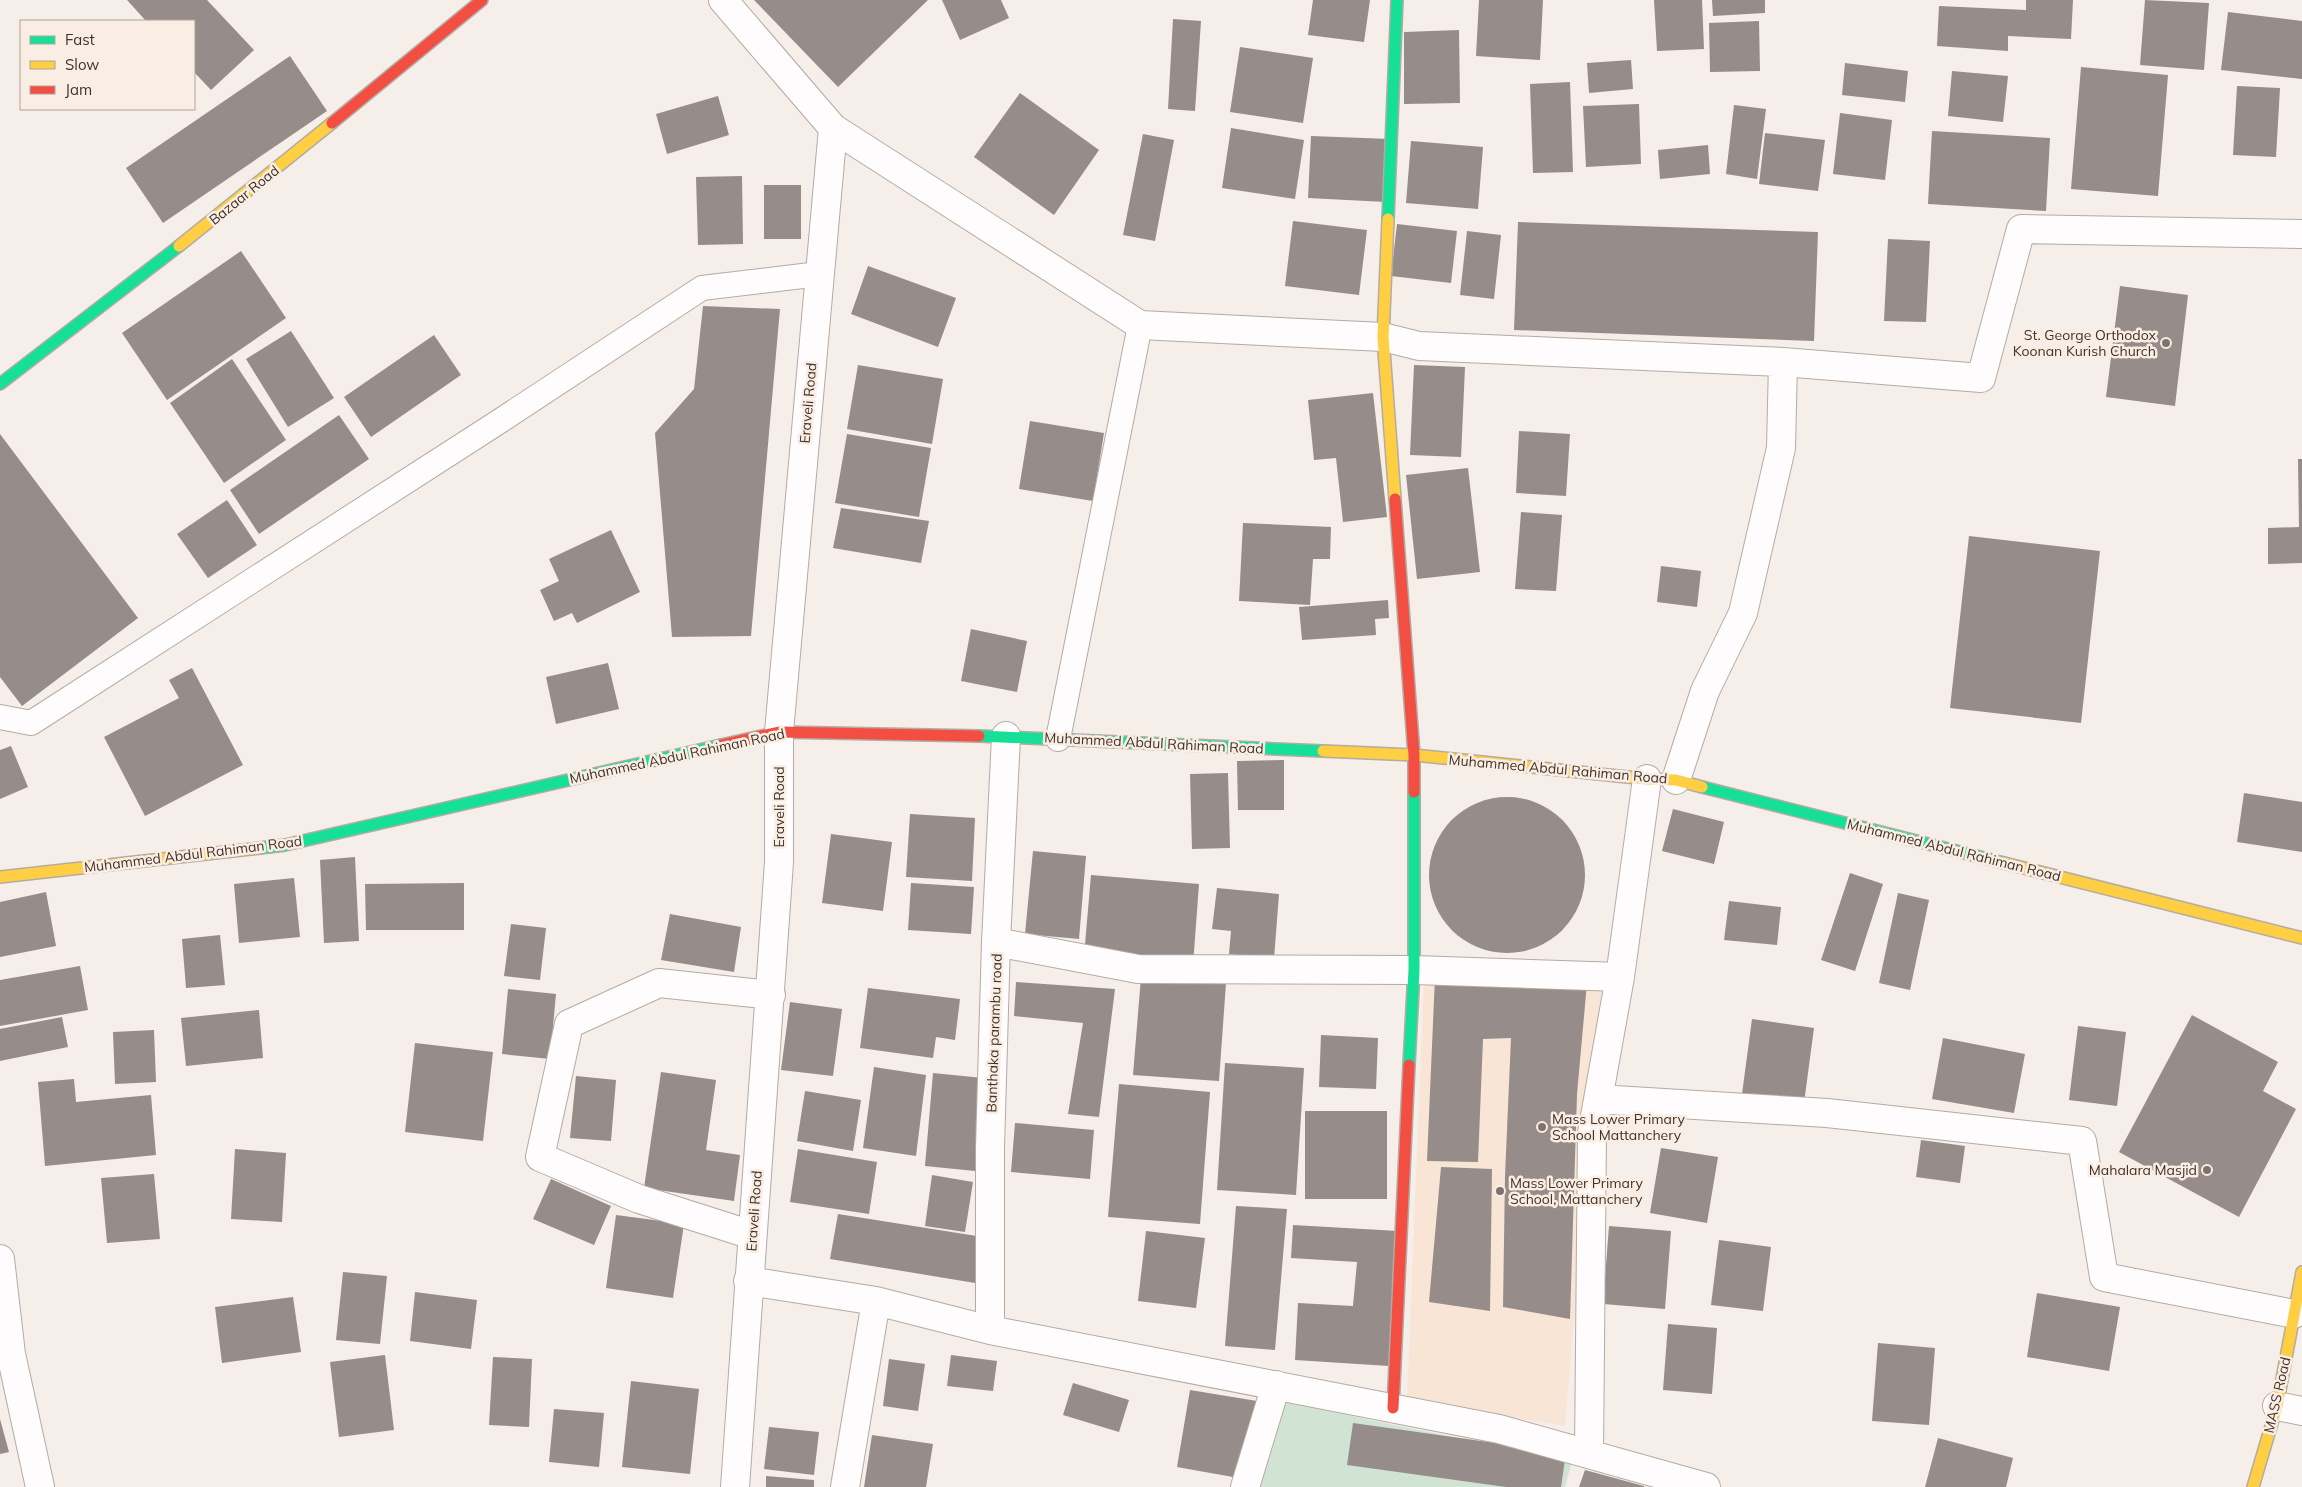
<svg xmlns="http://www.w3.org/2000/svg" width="2302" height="1487" font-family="Mulish,sans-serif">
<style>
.built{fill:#f8e5d5}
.green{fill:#d1e4d4}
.building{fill:#968c89}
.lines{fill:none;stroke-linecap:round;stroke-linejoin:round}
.lane-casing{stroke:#b4aba4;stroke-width:26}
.street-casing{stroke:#b4aba4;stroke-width:30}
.fast-casing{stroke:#b4aba4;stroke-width:14}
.slow-casing{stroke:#b4aba4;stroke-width:14}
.jam-casing{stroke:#b4aba4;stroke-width:14}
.lane{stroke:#fefcfc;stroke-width:24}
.street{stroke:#fefcfc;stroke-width:28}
.fast{stroke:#16e098;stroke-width:11}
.slow{stroke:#ffcf43;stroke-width:11}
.jam{stroke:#f24e42;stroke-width:11}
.poi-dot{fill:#7f746d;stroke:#faede4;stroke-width:2}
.labels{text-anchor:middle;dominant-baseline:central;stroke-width:5;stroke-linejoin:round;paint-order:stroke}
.street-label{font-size:14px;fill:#3f332a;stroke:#faede4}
.poi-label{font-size:14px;fill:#3f332a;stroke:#faede4;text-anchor:end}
</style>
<rect width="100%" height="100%" fill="#f5eee9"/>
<path class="built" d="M1424,981h178l-37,445 -158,-25z"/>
<path class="green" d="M1287,1399l73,19 212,43 -7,26h-307z"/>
<path class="building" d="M127,0h80l47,50 -43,40 -17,-18v-51h-48z
M754,0h174l-90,87z
M942,0h59l8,18 -49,22z
M1313,0h57l-6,42 -56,-7z
M1479,0h64l-3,60 -64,-4z
M1654,0h48l2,49 -47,2z
M1712,0h53v13l-52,3z
M2026,0h47l-2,39 -63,-3v15l-71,-5 2,-40 87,4z
M2145,0l64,3 -5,67 -64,-5z
M2228,12l74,9v58l-81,-9z
M1173,19l28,2 -6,90 -27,-2z
M1759,21l1,50 -50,1 -1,-49z
M1459,30l1,73 -56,1v-72z
M1240,47l73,11 -10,65 -73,-11z
M290,56l37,55 -164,112 -37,-55z
M1631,60l2,29 -44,4 -2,-30z
M1845,63l63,8 -3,31 -63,-7z
M2081,67l87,8 -10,121 -87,-7z
M1952,71l56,5 -5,46 -55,-6z
M1570,82l3,90 -40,1 -3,-89z
M2237,86l43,2 -4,69 -43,-2z
M1020,93l79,57 -45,65 -80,-58z
M718,96l11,39 -62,19 -11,-40z
M1639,104l2,60 -55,3 -3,-61z
M1734,105l32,4 -9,70 -31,-5z
M1840,113l52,7 -7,60 -52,-6z
M1231,128l73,12 -9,59 -73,-11z
M1932,131l118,7 -4,73 -118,-7z
M1765,133l60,7 -7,51 -59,-7z
M1143,134l31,6 -19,101 -32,-6z
M1311,136l79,3 -4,63 -78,-4z
M1411,141l72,6 -5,62 -72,-6z
M1708,145l2,29 -50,5 -2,-29z
M742,176l1,68 -45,1 -2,-68z
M764,185h37v54h-37z
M1293,221l74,9 -8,65 -74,-9z
M1518,222l300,10 -4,109 -300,-11z
M1397,224l60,7 -6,52 -60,-7z
M1467,231l34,4 -7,64 -34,-4z
M1888,239l42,2 -4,81 -42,-1z
M241,251l45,67 -119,82 -45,-67z
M868,266l88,32 -18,49 -87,-33z
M2120,286l68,9 -13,111 -69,-9z
M703,306l77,3 -29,327 -79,1 -17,-204 39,-44z
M291,331l43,67 -46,29 -42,-68z
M434,335l27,40 -90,62 -27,-40z
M232,359l54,81 -62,43 -54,-80z
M858,365l85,14 -11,65 -85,-15z
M1414,365l51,2 -4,90 -51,-2z
M1373,393l14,124 -44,5 -7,-64 -22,2 -6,-60z
M339,415l30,44 -110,75 -29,-44z
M1030,421l74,12 -11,68 -74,-12z
M1519,431l51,3 -4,62 -50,-3z
M0,434l138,184 -116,88 -22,-29z
M847,434l84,14 -12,69 -84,-14z
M2298,459h4v104l-34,1v-36l31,-1z
M1468,468l12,104 -63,7 -11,-104z
M227,500l30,45 -49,33 -31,-44z
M841,508l88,13 -8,42 -88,-15z
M1521,512l41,3 -6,76 -41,-2z
M1243,523l88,4 -1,32h-17l-3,46 -71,-4z
M611,530l29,62 -63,31 -5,-10 -18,8 -14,-31 19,-9 -10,-22z
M1969,536l131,15 -19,172 -131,-15z
M1661,566l40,5 -4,36 -40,-5z
M1388,600l1,18 -14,1 1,16 -74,5 -3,-33z
M971,629l56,12 -10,51 -56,-11z
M608,663l11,46 -63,15 -10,-47z
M192,668l51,97 -98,51 -41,-79 75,-39 -10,-18z
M11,746l17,41 -28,12v-49z
M1284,760v50h-46l-1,-49z
M1228,773l2,75 -38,1 -2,-75z
M2244,793l58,9v50l-65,-10z
M1429 875a78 78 0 1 1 156 0a78 78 0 1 1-156 0Z
M1673,809l51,13 -10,42 -52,-13z
M910,814l65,4 -3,63 -66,-4z
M831,834l61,8 -9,69 -61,-8z
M1033,851l53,5 -7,83 -54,-5z
M355,857l4,84 -35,2 -4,-83z
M1850,873l33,11 -28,87 -34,-11z
M1091,875l108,9 -6,81 -109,-9z
M294,878l6,59 -61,6 -5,-59z
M464,883v47h-98l-1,-46z
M911,883l63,4 -3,47 -63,-4z
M1217,888l62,6 -5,65 -45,-5 2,-23 -19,-2z
M46,892l10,54 -56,11v-55z
M1898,893l31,7 -19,90 -31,-7z
M1729,901l52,6 -4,38 -53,-5z
M670,914l71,13 -7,45 -73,-12z
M511,924l35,4 -6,52 -36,-4z
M220,935l5,50 -39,3 -4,-49z
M80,966l8,44 -88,16v-46z
M1141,977l85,6 -7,98 -86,-6z
M1435,977l152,6 -10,111 -7,225 -67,-12 2,-131 6,-138 -28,1 -5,123 -51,-1z
M1016,982l99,7 -16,128 -31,-3 15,-91 -69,-7z
M868,988l92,11 -5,41 -19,-3 -3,21 -73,-10z
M508,989l48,5 -6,65 -48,-5z
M790,1002l52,7 -9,67 -52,-6z
M259,1010l4,48 -77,8 -5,-48z
M2192,1015l86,47 -15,29 33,18 -57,108 -120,-65z
M62,1017l6,30 -68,14v-32z
M1752,1019l62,9 -10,75 -62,-9z
M2078,1026l48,6 -9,74 -48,-6z
M154,1030l2,52 -41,2 -2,-52z
M1321,1035l57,3 -2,51 -57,-2z
M1943,1038l82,16 -11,59 -82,-14z
M415,1043l78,9 -10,89 -78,-9z
M1225,1063l79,5 -8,127 -79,-5z
M874,1067l52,8 -10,81 -53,-8z
M661,1072l55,8 -10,70 34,5 -6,46 -90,-13z
M933,1073l50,5 -8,93 -50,-5z
M576,1076l40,4 -5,61 -41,-3z
M74,1079l2,23 75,-7 5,60 -111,11 -7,-84z
M1119,1084l91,8 -10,132 -92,-7z
M805,1091l56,9 -8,51 -56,-10z
M1305,1111h82v88h-82z
M1015,1123l79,7 -4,49 -79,-7z
M1921,1140l44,6 -5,37 -44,-6z
M1661,1148l57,9 -11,66 -57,-10z
M235,1149l51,4 -4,69 -51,-3z
M798,1149l79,13 -8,52 -79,-12z
M1441,1167l51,2 -2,142 -61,-9z
M154,1174l6,65 -53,4 -6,-65z
M932,1175l41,7 -8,50 -40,-6z
M551,1179l60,27 -17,39 -61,-26z
M1236,1206l51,3 -12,141 -50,-4z
M838,1214l145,23 -8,46 -145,-24z
M616,1215l68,9 -11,74 -67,-10z
M1293,1225l105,6 -9,135 -94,-6 3,-57 55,3 4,-44 -66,-4z
M1609,1226l62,5 -6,78 -62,-5z
M1146,1231l59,7 -9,70 -58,-7z
M1719,1240l52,7 -8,64 -52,-6z
M343,1272l44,4 -7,68 -44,-4z
M415,1292l62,8 -6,49 -61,-8z
M2037,1293l83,14 -11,64 -82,-14z
M293,1297l8,55 -79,11 -7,-56z
M1668,1324l49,4 -5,66 -49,-4z
M1878,1343l57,5 -6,77 -57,-4z
M385,1355l9,75 -55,7 -9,-75z
M951,1355l46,6 -4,30 -46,-5z
M493,1357l39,2 -3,68 -40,-2z
M889,1359l36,5 -7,47 -35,-5z
M631,1381l68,8 -9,85 -68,-7z
M1073,1383l56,17 -10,32 -56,-17z
M1190,1390l67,11 -13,78 -67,-12z
M554,1409l50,4 -5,54 -50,-5z
M0,1419l9,33 -9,2z
M1353,1423l213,30 -5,34h-55l-159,-22z
M769,1427l50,5 -5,43 -50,-6z
M872,1435l61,9 -7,43h-62z
M1938,1438l75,20 -7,29h-81z
M1585,1470l59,16v1h-65z
M766,1476l48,4v7h-48z"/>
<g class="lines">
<defs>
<path id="lane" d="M0,717l31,6 469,-302 202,-133 117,-14
M1058,739l82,-414"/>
<path id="street" d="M723,0l110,128 307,197 243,12 36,9 364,16
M1676,780l29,-89 38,-78 38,-165 2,-86 198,16 40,-149 281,5
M996,942l142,27 276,1 206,7
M1598,1099l229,14 255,28 22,136 190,37
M752,1235l-113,-36 -99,-42 29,-133 90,-41 112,12
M0,1259l11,95 29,133
M748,1281l128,20 114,29 509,99 207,58
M990,1330v-183l6,-205 10,-206
M2277,1406l25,5
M1589,1453l3,-320 28,-156 27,-198
M735,1487l44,-625v-130l54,-604
M845,1487l31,-186
M1245,1487l31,-102"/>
<path id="fast" d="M1388,219l9,-219
M0,384l179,-138
M979,736l344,15
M1702,787l302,76
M260,848l25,-3 436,-100
M1409,1065l5,-95v-178"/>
<path id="slow" d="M1388,219l-5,118 12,162
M179,246l153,-123
M1323,751l91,4 233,24 29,1 26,7
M2004,863l298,75
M0,877l260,-29
M2253,1487l24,-81 25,-134"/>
<path id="jam" d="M332,123l150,-123
M1395,499l19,256v37
M721,745l58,-13 200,4
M1393,1408l16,-343"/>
</defs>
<use href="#lane" class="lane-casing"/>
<use href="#street" class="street-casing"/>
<use href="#fast" class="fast-casing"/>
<use href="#slow" class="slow-casing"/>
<use href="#jam" class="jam-casing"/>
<use href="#lane" class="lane"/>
<use href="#street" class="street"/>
<use href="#fast" class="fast"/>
<use href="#slow" class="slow"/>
<use href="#jam" class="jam"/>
</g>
<g class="poi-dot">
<circle cx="2166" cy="343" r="5"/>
<circle cx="1542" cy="1127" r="5"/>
<circle cx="2207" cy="1170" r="5"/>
<circle cx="1500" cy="1191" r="5"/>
</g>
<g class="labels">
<g class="street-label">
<text transform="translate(244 195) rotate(-39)">Bazaar Road</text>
<text transform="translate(808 403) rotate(-85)">Eraveli Road</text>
<text transform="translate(1154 743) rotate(3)">Muhammed Abdul Rahiman Road</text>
<text transform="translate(677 756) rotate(-12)">Muhammed Abdul Rahiman Road</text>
<text transform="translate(1558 769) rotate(5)">Muhammed Abdul Rahiman Road</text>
<text transform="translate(779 807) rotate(-90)">Eraveli Road</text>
<text transform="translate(1954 850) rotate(14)">Muhammed Abdul Rahiman Road</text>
<text transform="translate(193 854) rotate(-7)">Muhammed Abdul Rahiman Road</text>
<text transform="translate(994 1033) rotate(-88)">Banthaka parambu road</text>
<text transform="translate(754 1211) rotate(-86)">Eraveli Road</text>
<text transform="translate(2277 1395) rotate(-77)">MASS Road</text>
</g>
<g class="poi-label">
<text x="2156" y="335">St. George Orthodox<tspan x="2156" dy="16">Koonan Kurish Church</tspan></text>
<text x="1552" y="1119" text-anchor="start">Mass Lower Primary<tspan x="1552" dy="16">School Mattanchery</tspan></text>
<text x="2197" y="1170">Mahalara Masjid</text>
<text x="1510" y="1183" text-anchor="start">Mass Lower Primary<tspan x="1510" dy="16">School, Mattanchery</tspan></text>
</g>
</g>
<rect x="20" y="20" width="175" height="90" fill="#faede4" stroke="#afa39a"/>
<rect x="30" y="36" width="25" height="8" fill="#16e098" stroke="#afa39a"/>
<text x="65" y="45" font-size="15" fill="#3f332a">Fast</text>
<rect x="30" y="61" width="25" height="8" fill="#ffcf43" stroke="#afa39a"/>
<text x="65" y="70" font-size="15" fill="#3f332a">Slow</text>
<rect x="30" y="86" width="25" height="8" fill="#f24e42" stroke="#afa39a"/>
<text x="65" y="95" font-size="15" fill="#3f332a">Jam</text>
</svg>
